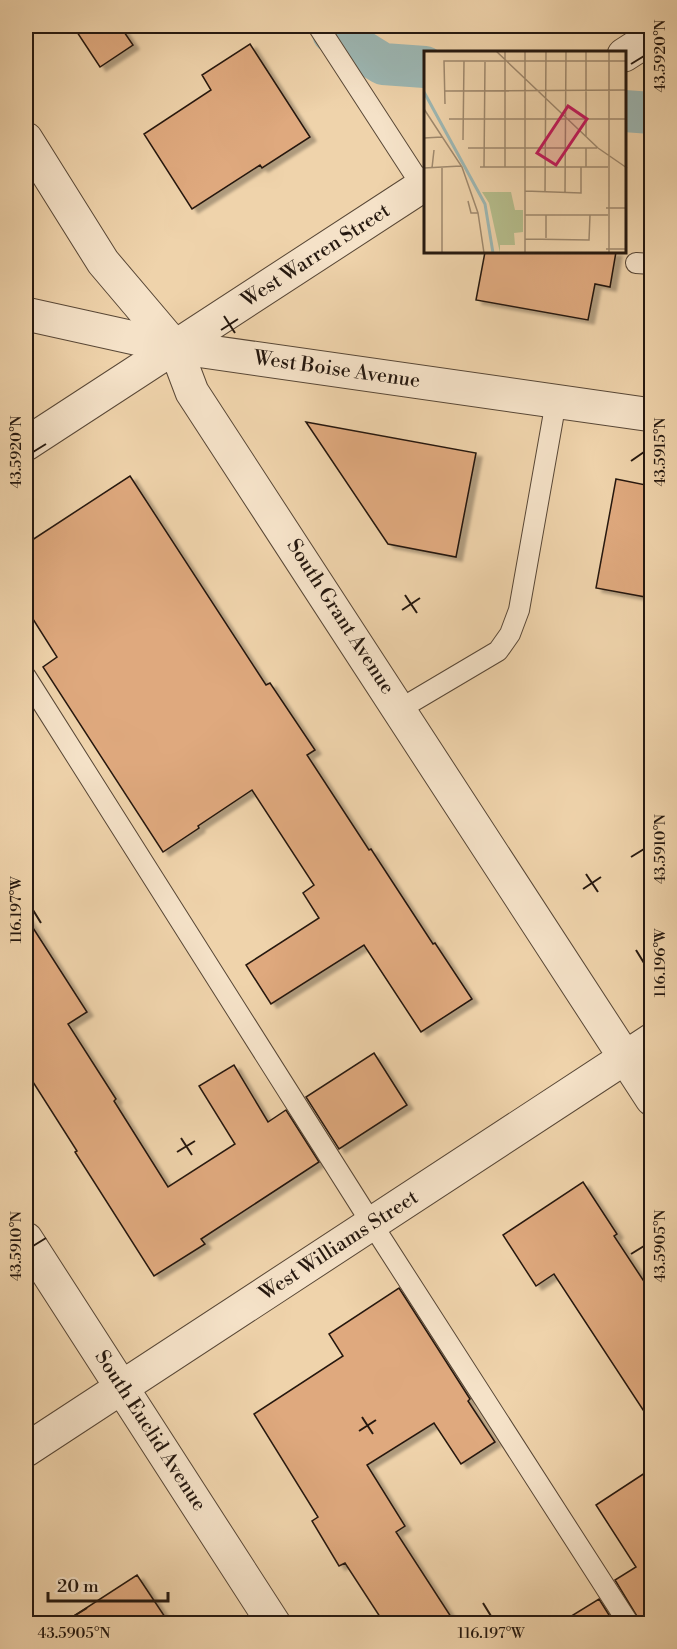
<svg xmlns="http://www.w3.org/2000/svg" width="677" height="1649" font-family="'Libre Bodoni',serif">
<style>
.lines{fill:none;stroke-linecap:round;stroke-linejoin:round}
.canal{stroke:#9cb6b2;stroke-width:42}
.building{fill:#dfa97e;stroke:#25180f;stroke-width:1.5;filter:url(#shadow)}
.service-casing{stroke:#584736;stroke-width:22}
.minor-casing{stroke:#584736;stroke-width:35}
.tertiary-casing{stroke:#584736;stroke-width:35}
.service{stroke:#f5e2c8;stroke-width:20}
.minor{stroke:#f5e2c8;stroke-width:33}
.tertiary{stroke:#f5e2c8;stroke-width:33}
.ticks{fill:none;stroke:#25180f;stroke-width:2}
.labels{text-anchor:middle;dominant-baseline:central;stroke-width:5;stroke-linejoin:round;paint-order:stroke}
.street-label{font-size:20px;fill:#25180f;stroke:#f5e2c8}
.inset-river{fill:none;stroke:#9cb6b2;stroke-width:3}
.inset-road{fill:none;stroke:#9e886d;stroke-width:1.5}
.view{fill:#c2185b;fill-opacity:0.15;stroke:#c2185b;stroke-width:3}
.inset-edge{fill:none;stroke:#25180f;stroke-width:3}
.neatline{fill:none;stroke:#25180f;stroke-width:2}
.ticks-label{font-size:15px;text-anchor:middle;fill:#25180f}
</style>
<defs>
<filter id="shadow"><feDropShadow dx="6" dy="4" stdDeviation="1.5" flood-color="#0004"/></filter>
</defs>
<rect width="100%" height="100%" fill="#efd3ab"/>
<filter id="stains"><feTurbulence type="fractalNoise" baseFrequency=".00333" numOctaves="4"/><feColorMatrix values="0 0 0 0 .2 0 0 0 0 .09 0 0 0 0 .02 0 0 0 .5 -.17"/></filter>
<radialGradient id="worn" r=".72"><stop offset=".6" stop-color="#630" stop-opacity="0"/><stop offset="1" stop-color="#630" stop-opacity=".3"/></radialGradient>
<g class="lines">
<path class="canal" d="M333,33l50,31 42,3
M624,111l28,2"/>
</g>
<path class="building" d="M73,26h47l13,19 -33,22z
M250,44l60,93 -48,31 -2,-3 -68,44 -48,-75 67,-44 -9,-15z
M485,252h131l-6,35 -15,-3 -7,36 -112,-20z
M306,422l170,31 -20,104 -68,-13z
M130,476l136,209 4,-2 45,67 -8,5 62,95 2,-1 62,95 2,-1 37,56 -51,33 -57,-87 -93,59 -25,-39 73,-47 -16,-25 11,-8 -62,-95 -54,36 1,2 -36,24 -120,-185 14,-10 -31,-49v-64z
M616,479l35,7v112l-55,-10z
M26,917l61,95 -19,12 48,75 -2,2 54,86 67,-43 -36,-58 35,-21 34,57 18,-12 33,52 -118,77 4,5 -51,32 -79,-124 2,-1 -51,-80z
M374,1053l33,52 -68,44 -33,-52z
M583,1182l34,52 -3,2 37,56v130l-97,-148 -18,12 -33,-51z
M399,1288l71,111 -2,2 27,41 -34,22 -27,-41 -67,42 38,61 -9,6 59,91h-71l-39,-60 -6,3 -27,-45 6,-4 -64,-103 89,-58 -14,-22z
M651,1469v154h-10l-26,-43 21,-13 -40,-62z
M137,1575l32,48h-106z
M599,1599l15,24h-54z"/>
<g class="lines">
<defs>
<path id="service" d="M318,26l104,160
M636,263l16,1
M26,677l346,547 257,400
M400,709l98,-58 12,-17 9,-24 37,-209"/>
<path id="minor" d="M624,55l28,-18
M26,139l77,123 72,85 17,45 460,707
M26,444l399,-260
M26,1239l248,385
M26,1450l626,-410"/>
<path id="tertiary" d="M26,314l149,33 477,68"/>
</defs>
<use href="#service" class="service-casing"/>
<use href="#minor" class="minor-casing"/>
<use href="#tertiary" class="tertiary-casing"/>
<use href="#service" class="service"/>
<use href="#minor" class="minor"/>
<use href="#tertiary" class="tertiary"/>
</g>
<path class="ticks" d="M631,64l13,-8M224,316l11,17M221,330l17,-11M33,452l13,-8M631,461l13,-9M405,595l12,18M402,610l18,-12M631,857l13,-8M586,874l12,18M583,889l18,-12M33,910l8,13M636,950l8,13M181,1138l11,17M177,1152l18,-11M33,1246l13,-8M631,1254l13,-8M362,1417l11,17M359,1431l17,-11M483,1603l8,13M74,1616l13,-8"/>
<g class="labels">
<g class="street-label">
<text transform="translate(316 256) rotate(-33)">West Warren Street</text>
<text transform="translate(337 370) rotate(8)">West Boise Avenue</text>
<text transform="translate(340 617) rotate(57)">South Grant Avenue</text>
<text transform="translate(339 1246) rotate(-33)">West Williams Street</text>
<text transform="translate(150 1431) rotate(57)">South Euclid Avenue</text>
</g>
</g>
<g transform="translate(424 51)">
<rect width="202" height="202" fill="#efd3ab"/>
<path d="M58,141h29l4,18h8v22l-9,1 1,12h-15v8l-11,-50z" fill="#b5bd8c"/>
<path class="inset-river" d="M0,41l61,112 8,49"/>
<path class="inset-road" d="M72,0l102,97 29,20M185,0v202M20,40l183,-1M21,53l-1,-43h183M0,58l38,58 16,46 6,40M25,68h178M162,86v-86M0,87l18,-1M39,89l1,-79M44,97h129M56,116h128M60,116l1,-105M81,116v-116M162,116v-19M0,117l37,-2M8,117l2,-18M101,140l56,2v-26M121,141l1,-141M141,141l1,-141M44,150l3,12h7M182,157h21M101,164h83M122,187v-23M101,188l64,1 1,-25M182,198h21M18,202v-85M101,202v-202"/>
<path class="view" d="M144,55l19,13 -31,46 -19,-12z"/>
<rect width="202" height="202" class="inset-edge"/>
</g>
<rect width="677" height="1649" fill="none" stroke="#efd3ab" stroke-width="66"/>
<path d="M48 1592v9h120v-9" fill="none" stroke="#25180f" stroke-width="3"/>
<text x="57" y="1592" font-size="18" fill="#25180f" stroke="#f5e2c8" stroke-width="4.5" paint-order="stroke">20 m</text>
<rect x="33" y="33" width="611" height="1583" class="neatline"/>
<g class="ticks-label">
<text transform="translate(660 56) rotate(-90)" y="5">43.5920°N</text>
<text transform="translate(16 452) rotate(-90)" y="5">43.5920°N</text>
<text transform="translate(660 452) rotate(-90)" y="5">43.5915°N</text>
<text transform="translate(660 849) rotate(-90)" y="5">43.5910°N</text>
<text transform="translate(16 910) rotate(-90)" y="5">116.197°W</text>
<text transform="translate(660 963) rotate(-90)" y="5">116.196°W</text>
<text transform="translate(16 1246) rotate(-90)" y="5">43.5910°N</text>
<text transform="translate(660 1246) rotate(-90)" y="5">43.5905°N</text>
<text x="74" y="1638">43.5905°N</text>
<text x="491" y="1638">116.197°W</text>
</g>
<rect width="100%" height="100%" filter="url(#stains)"/>
<rect width="100%" height="100%" fill="url(#worn)"/>
</svg>
